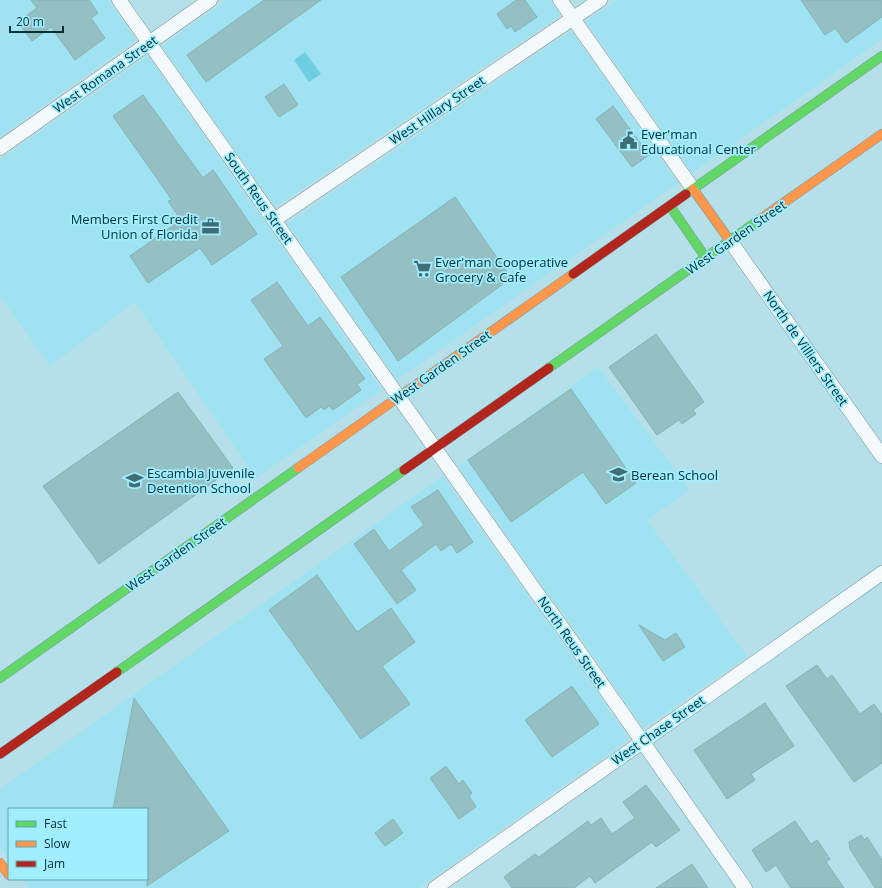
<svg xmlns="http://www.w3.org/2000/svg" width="882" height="888" font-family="'Open Sans',sans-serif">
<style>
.built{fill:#9fe2f1}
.water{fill:#6dcee1}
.building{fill:#94c0c3;stroke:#88b1b5}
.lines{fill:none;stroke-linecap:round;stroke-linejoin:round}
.street-casing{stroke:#71949b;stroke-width:15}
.fast-casing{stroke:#71949b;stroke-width:10}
.slow-casing{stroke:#71949b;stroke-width:10}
.jam-casing{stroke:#71949b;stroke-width:10}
.street{stroke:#f4fafc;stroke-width:14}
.fast{stroke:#63d668;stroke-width:9}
.slow{stroke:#ff974d;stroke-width:9}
.jam{stroke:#b3261e;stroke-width:9}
.labels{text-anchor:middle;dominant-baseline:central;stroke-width:3.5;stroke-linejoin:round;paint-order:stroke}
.street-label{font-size:13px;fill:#003038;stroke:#a0eeff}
.poi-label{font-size:13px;fill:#003038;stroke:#a0eeff;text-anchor:start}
</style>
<rect width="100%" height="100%" fill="#b6e0e9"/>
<path class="built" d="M0,0h108l28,40 -136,96z
M228,0h322l10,15 -285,192 -113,-161z
M618,0h264v39l-190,134 -106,-152z
M571,31l107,152 -281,197 -110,-156z
M148,56l234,334 -126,88 -121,-176 -85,64 -50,-70v-136z
M598,367l92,123 -43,30 100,136 -103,72 -78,-111 -20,-26 -88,-125z
M443,476l89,126 20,27 77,110 -211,149h-389l-6,-9h124v-70h-138v51l-9,-13v-58z"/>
<path class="water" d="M305,52l16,22 -12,8 -15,-22z"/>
<path class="building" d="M31,0h58l9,13 -7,5 14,20 -30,22 -24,-33 -19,14 -14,-19 19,-14z
M264,0h57l-115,82 -19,-27z
M516,0h9l12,17 -22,15 -4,-6 -4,3 -10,-15z
M801,0h81v17l-36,26 -11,-15 -10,7z
M284,84l14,21 -19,12 -14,-20z
M143,95l60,83 10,-8 44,64 -45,31 -12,-17 -52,35 -18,-27 51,-36 -13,-19 4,-1 -59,-84z
M613,106l36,49 -17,12 -36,-48z
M455,197l56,81 -113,83 -57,-84z
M277,282l31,44 12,-9 45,62 -8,5 4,6 -28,20 -4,-4 -5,4 -3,-3 -15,11 -42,-59 19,-13 -32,-46z
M656,334l48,68 -11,8 3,4 -14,10 -3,-4 -22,15 -48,-68z
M571,389l65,94 -30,21 -23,-32 -72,50 -43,-62z
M178,392l55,76 -134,96 -56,-78z
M438,490l35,52 -16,11 -6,-9 -10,7 -5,-7 -35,26 15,20 -19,14 -43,-60 20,-15 15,22 35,-26 -13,-18z
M317,575l40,57 34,-24 24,34 -33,24 28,38 -49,35 -92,-129z
M639,625l26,15 11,-7 9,14 -22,14z
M817,665l10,14 5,-4 28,39 14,-10 8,11v48l-28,19 -68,-96z
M572,686l27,38 -47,33 -27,-37z
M134,698l95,133 -82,55v-77h-34z
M765,703l29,43 -43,28 4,6 -28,19 -33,-49z
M446,766l13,18 4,-4 9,13 -3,3 7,11 -17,12 -29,-41z
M646,785l34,45 -24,17 -4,-5 -57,41 -5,-7 -16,12h-62l-8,-11 31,-23 4,3 49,-36 3,4 10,-7 11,16 23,-16 -12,-16z
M393,819l10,14 -18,13 -10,-13z
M795,821l16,23 6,-4 13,19 -4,3 18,26h-53l-15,-23 -10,7 -14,-22z
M861,835l4,5 2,-3 15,23v28h-7l-25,-39 -1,-7z
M692,864l16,24h-52z"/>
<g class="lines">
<defs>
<path id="street" d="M119,0l420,596 20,27 36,51 150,214
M560,0l133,189
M0,148l210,-148
M274,220l326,-220
M730,241l152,215
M435,888l447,-315"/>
<path id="fast" d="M686,194l196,-138
M670,206l36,52
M549,368l210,-148
M117,672l287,-202
M0,678l298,-210"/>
<path id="slow" d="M693,189l37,52
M759,220l123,-86
M298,468l275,-194
M0,863l9,12"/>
<path id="jam" d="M573,274l113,-80
M404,470l145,-102
M0,754l117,-82"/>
</defs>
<use href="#street" class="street-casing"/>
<use href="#fast" class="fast-casing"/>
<use href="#slow" class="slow-casing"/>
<use href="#jam" class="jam-casing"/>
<use href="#street" class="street"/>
<use href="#fast" class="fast"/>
<use href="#slow" class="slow"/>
<use href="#jam" class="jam"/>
</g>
<defs>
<symbol id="civic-bare" viewBox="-9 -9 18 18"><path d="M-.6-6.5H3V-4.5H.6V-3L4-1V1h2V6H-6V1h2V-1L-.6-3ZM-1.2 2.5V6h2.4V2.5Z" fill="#406e76" stroke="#a0eeff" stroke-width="2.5" paint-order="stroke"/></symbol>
<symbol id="office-bare" viewBox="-9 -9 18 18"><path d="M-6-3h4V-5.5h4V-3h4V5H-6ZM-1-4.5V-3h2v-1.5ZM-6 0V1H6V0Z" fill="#406e76" stroke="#a0eeff" stroke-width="2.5" paint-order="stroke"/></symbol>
<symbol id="supermarket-bare" viewBox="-9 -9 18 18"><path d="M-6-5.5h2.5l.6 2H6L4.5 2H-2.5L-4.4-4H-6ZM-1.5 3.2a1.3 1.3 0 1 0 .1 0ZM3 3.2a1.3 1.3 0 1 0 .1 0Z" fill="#406e76" stroke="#a0eeff" stroke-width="2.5" paint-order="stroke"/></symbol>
<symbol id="school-bare" viewBox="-9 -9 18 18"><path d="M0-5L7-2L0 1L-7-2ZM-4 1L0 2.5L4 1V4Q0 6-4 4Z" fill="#406e76" stroke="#a0eeff" stroke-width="2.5" paint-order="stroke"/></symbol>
</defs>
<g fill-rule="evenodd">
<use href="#civic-bare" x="616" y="128" width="25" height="25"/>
<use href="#office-bare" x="198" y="214" width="25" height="25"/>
<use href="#supermarket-bare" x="410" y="256" width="25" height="25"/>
<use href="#school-bare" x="606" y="462" width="25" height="25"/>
<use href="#school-bare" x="122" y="468" width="25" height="25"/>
</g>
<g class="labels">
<g class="street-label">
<text transform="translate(105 74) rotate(-35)">West Romana Street</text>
<text transform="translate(437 110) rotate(-34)">West Hillary Street</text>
<text transform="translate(259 198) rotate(55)">South Reus Street</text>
<text transform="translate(736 237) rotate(-35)">West Garden Street</text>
<text transform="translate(806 348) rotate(55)">North de Villiers Street</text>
<text transform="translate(441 367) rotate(-35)">West Garden Street</text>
<text transform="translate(176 554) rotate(-35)">West Garden Street</text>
<text transform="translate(572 642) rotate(55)">North Reus Street</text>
<text transform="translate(658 730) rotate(-35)">West Chase Street</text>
</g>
<g class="poi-label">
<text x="641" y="134">Ever'man<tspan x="641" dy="15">Educational Center</tspan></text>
<text x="198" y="219" text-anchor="end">Members First Credit<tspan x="198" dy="15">Union of Florida</tspan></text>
<text x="435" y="262">Ever'man Cooperative<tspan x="435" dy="15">Grocery &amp; Cafe</tspan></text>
<text x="147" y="473">Escambia Juvenile<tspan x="147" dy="15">Detention School</tspan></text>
<text x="631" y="475">Berean School</text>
</g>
</g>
<rect x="8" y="808" width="140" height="72" fill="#a0eeff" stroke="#60a2af"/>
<rect x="16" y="821" width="20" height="6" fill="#63d668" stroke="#60a2af"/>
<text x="44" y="828" font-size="12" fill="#003038">Fast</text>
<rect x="16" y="841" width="20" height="6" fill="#ff974d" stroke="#60a2af"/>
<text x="44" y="848" font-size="12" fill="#003038">Slow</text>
<rect x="16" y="861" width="20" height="6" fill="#b3261e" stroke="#60a2af"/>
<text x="44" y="868" font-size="12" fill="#003038">Jam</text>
<path d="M10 26v6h53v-6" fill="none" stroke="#003038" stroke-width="2"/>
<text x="16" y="26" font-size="12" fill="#003038" stroke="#a0eeff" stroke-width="3" paint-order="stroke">20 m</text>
</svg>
